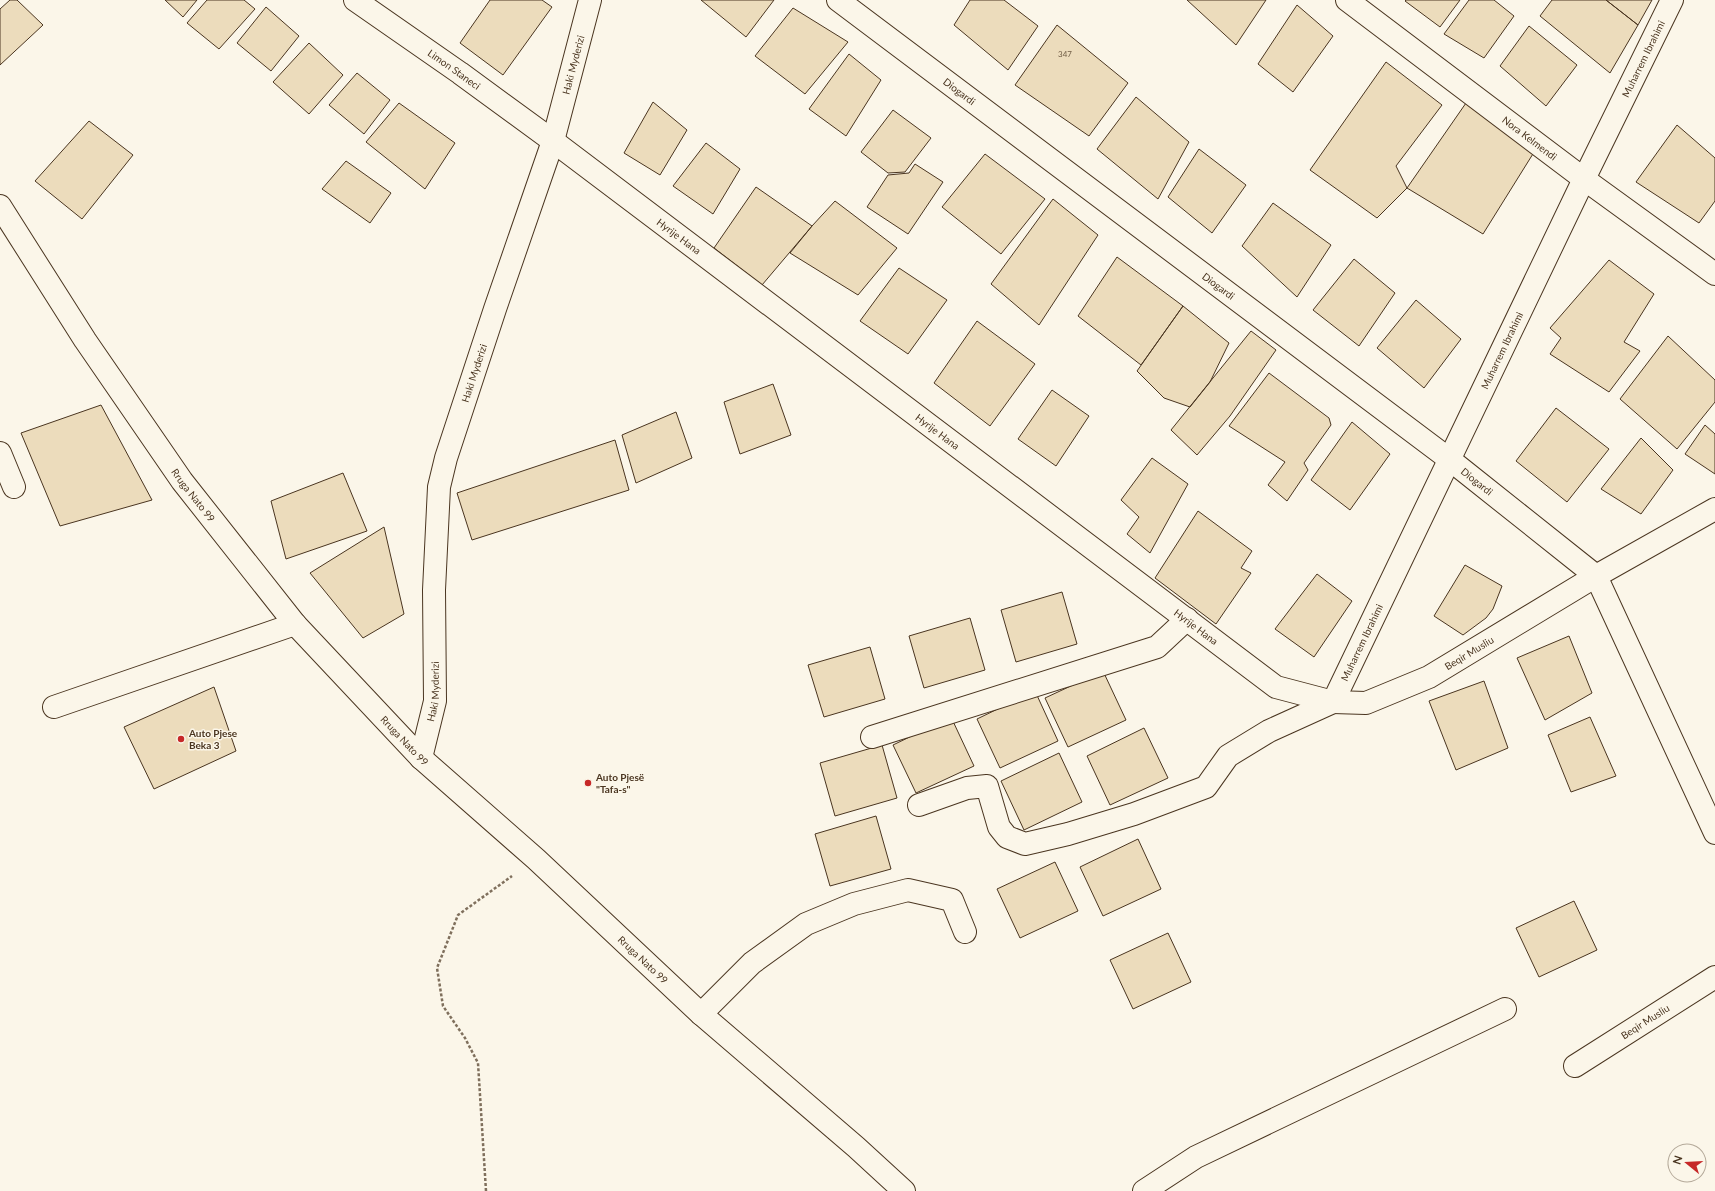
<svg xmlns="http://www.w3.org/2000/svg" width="1715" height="1191" font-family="Lato,sans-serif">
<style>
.building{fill:#ecdcbc;stroke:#4a3520}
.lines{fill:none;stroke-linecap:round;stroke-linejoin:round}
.minor-casing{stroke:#4a3520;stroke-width:24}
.path{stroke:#7f6f5c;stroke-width:2.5;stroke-dasharray:3 2;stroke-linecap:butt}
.minor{stroke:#fbf6e9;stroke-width:22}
.poi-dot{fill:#c62828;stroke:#fbf6e9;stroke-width:1.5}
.labels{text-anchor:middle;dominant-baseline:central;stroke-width:3;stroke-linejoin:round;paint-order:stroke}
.number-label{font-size:8px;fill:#725f47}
.street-label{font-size:10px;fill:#4a3520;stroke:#fbf6e9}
.poi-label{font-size:10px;font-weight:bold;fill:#4a3520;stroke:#fbf6e9;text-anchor:start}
</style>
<rect width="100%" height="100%" fill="#fbf6e9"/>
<path class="building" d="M10,0h7l26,25 -43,40v-56z
M165,0h32l-14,17z
M207,0h37l11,9 -36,40 -32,-26z
M490,0h52l10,7 -49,68 -43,-32z
M701,0h73l-28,37z
M970,0h34l34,26 -30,44 -54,-45z
M1187,0h79l-30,45z
M1406,0h54l-20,27 -35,-26z
M1469,0h25l20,16 -30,42 -40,-24z
M1552,0h54l32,25 -28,48 -70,-57z
M1606,0h46l-14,25z
M1297,5l36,31 -40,56 -35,-28z
M266,7l33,29 -28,35 -34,-28z
M793,8l55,34 -43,52 -50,-38z
M1057,25l71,58 -39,53 -74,-51z
M1529,26l48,39 -31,41 -46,-40z
M309,43l34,32 -34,39 -36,-32z
M849,54l32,26 -35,56 -37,-27z
M1386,62l56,43 -46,61 11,22 -30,30 -67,-48z
M357,73l33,27 -26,34 -35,-29z
M1136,97l53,45 -31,57 -61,-50z
M653,102l34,28 -27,45 -36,-22z
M399,103l56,40 -30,46 -59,-47z
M1466,103l70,46 -53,85 -76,-46z
M893,110l38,28 -26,34 -17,1 -27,-21z
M89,121l44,34 -51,64 -47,-38z
M1677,125l38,33v43l-16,22 -63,-41z
M706,143l34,26 -27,45 -40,-28z
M1199,149l47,36 -34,48 -44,-36z
M985,154l60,45 -44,55 -59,-47z
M346,161l45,32 -21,30 -48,-34z
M915,164l28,18 -35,52 -41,-27 21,-32 21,-2z
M756,187l56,39 -50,59 -48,-37z
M1053,199l45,36 -59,90 -48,-41z
M835,201l62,47 -39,47 -68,-42 22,-27z
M1273,203l58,42 -34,52 -55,-51z
M1117,257l66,49 -42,59 -63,-49z
M1354,259l41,34 -36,53 -46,-36z
M1609,260l45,34 -30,48 16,9 -31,41 -59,-38 11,-16 -11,-10z
M899,268l48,32 -39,54 -48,-33z
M1416,300l45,39 -37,49 -47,-40z
M1183,306l46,37 -19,39 -20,25 -26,-9 -27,-27z
M977,321l58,43 -45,62 -56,-43z
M1251,331l25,19 -46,66 -33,39 -26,-25z
M1668,336l47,44v22l-38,47 -57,-50z
M1269,373l60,45 2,7 -27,38 4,7 -21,31 -19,-16 17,-23 -56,-36z
M773,384l18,51 -51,19 -16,-52z
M1052,390l37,26 -33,50 -38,-27z
M101,405l51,95 -92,26 -39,-93z
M1556,408l53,41 -42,53 -51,-41z
M676,412l16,46 -56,25 -14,-48z
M1352,422l38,32 -40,56 -39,-30z
M1705,425l10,9v40l-30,-20z
M1641,438l32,32 -32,44 -40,-25z
M615,440l14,50 -157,50 -15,-47z
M1152,458l36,26 -38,69 -23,-19 12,-17 -18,-17z
M343,473l24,58 -81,28 -15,-58z
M1198,511l54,40 -11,17 10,5 -35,51 -61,-46z
M384,527l20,87 -41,24 -53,-65z
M1465,565l37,21 -9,23 -7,9 -23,17 -29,-19z
M1317,574l35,27 -38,56 -39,-28z
M1062,592l15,52 -61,18 -15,-52z
M970,618l15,52 -61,18 -15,-52z
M1569,636l23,57 -47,27 -28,-62z
M870,647l15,52 -61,18 -16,-52z
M1103,671l23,49 -58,27 -23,-49z
M1484,681l24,67 -52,22 -27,-69z
M214,687l22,64 -82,38 -30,-62z
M1035,691l23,50 -58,27 -23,-49z
M951,717l23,49 -58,27 -23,-48z
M1590,717l26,59 -45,16 -23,-57z
M1144,728l24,50 -58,27 -23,-49z
M882,745l15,53 -62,18 -15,-53z
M1059,753l23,49 -58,28 -23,-49z
M876,816l15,53 -61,17 -15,-52z
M1138,839l23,50 -58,27 -23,-49z
M1055,862l23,49 -58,27 -23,-49z
M1574,901l23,49 -58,27 -23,-49z
M1168,933l23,49 -58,27 -23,-49z"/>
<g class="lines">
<defs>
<g id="minor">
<path id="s1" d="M355,0l105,73 93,68 723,546 57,15 33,1 63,-26 167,-101 119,-67"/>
<path id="s2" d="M838,0l611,459 147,117 119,257"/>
<path id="s3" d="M1347,0l237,179 131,95"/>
<path id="s4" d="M0,206l85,134 97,141 113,143 126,134 115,101 165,155 155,133 48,44"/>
<path d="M0,453l14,34"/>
<path id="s5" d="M1333,702l251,-523 88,-179"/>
<path d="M54,707l241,-83"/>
<path d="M872,737l285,-90 30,-28"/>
<path id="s6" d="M421,758l14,-57 -1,-111 5,-103 7,-29 49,-149 58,-168 37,-141"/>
<path d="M919,805l48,-17 20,-2 12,41 8,10 18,7 43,-10 66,-20 72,-27 22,-31 41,-25 64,-29"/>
<path d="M701,1014l51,-51 54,-39 48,-20 54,-14 44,10 13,32"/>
<path id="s7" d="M1575,1066l140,-89"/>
<path d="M1144,1191l52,-34 309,-148"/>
</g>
</defs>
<use href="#minor" class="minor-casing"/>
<path class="path" d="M486,1191l-8,-128 -13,-25 -22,-32 -6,-38 21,-53 54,-39"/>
<use href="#minor" class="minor"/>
</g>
<g class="poi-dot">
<circle cx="181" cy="739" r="4"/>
<circle cx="588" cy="783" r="4"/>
</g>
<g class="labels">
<g class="number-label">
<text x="1065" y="54">347</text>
</g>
<g class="street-label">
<text stroke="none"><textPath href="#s5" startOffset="714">Muharrem Ibrahimi</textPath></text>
<text stroke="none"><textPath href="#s6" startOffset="716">Haki Myderizi</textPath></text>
<text stroke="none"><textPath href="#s1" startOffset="121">Limon Staneci</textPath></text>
<text stroke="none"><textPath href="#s2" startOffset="152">Diogardi</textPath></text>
<text stroke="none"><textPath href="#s3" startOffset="229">Nora Kelmendi</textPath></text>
<text stroke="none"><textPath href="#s1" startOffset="401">Hyrije Hana</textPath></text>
<text stroke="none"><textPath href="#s2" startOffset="476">Diogardi</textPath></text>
<text stroke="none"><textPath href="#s5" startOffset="390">Muharrem Ibrahimi</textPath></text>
<text stroke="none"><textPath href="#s6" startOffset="392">Haki Myderizi</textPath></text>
<text stroke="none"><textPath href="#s1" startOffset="725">Hyrije Hana</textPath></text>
<text stroke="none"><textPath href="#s2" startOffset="800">Diogardi</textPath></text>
<text stroke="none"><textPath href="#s4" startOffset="348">Rruga Nato 99</textPath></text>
<text stroke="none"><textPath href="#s1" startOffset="1049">Hyrije Hana</textPath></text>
<text stroke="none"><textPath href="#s5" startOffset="66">Muharrem Ibrahimi</textPath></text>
<text stroke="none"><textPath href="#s1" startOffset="1356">Beqir Musliu</textPath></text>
<text stroke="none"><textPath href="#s6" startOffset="68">Haki Myderizi</textPath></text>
<text stroke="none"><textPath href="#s4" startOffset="672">Rruga Nato 99</textPath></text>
<text stroke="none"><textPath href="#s4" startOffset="996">Rruga Nato 99</textPath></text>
<text stroke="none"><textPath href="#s7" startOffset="83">Beqir Musliu</textPath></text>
</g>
<g class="poi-label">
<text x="189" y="733">Auto Pjese<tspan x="189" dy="12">Beka 3</tspan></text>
<text x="596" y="777">Auto Pjesë<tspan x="596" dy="12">"Tafa-s"</tspan></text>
</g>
</g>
<g transform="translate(1687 1163) rotate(288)"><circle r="19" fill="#fbf6e9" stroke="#b4a999"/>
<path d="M0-3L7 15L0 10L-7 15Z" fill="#c62828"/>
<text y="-6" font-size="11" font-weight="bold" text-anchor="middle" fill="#4a3520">N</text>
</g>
</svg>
